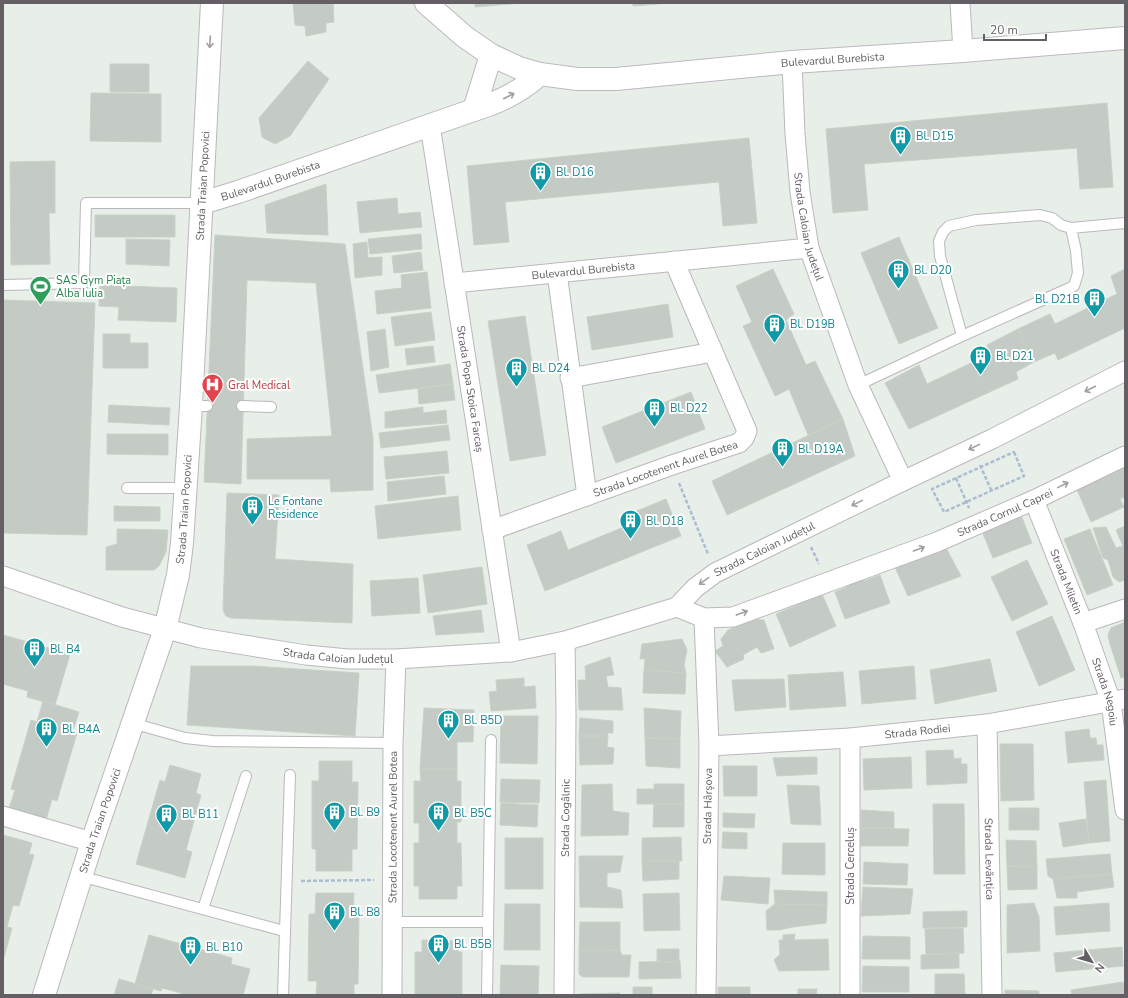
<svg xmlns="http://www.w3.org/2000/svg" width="1128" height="998" font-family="'Nunito Sans',sans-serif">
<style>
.building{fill:#c4cac4;stroke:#c6d3c6}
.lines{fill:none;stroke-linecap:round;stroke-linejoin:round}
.service-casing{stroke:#bcb7bc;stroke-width:12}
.minor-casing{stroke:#bcb7bc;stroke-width:21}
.tertiary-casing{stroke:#bcb7bc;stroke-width:24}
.secondary-casing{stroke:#beb8bf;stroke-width:24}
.path{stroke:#acbdd3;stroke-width:2.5;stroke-dasharray:4 2;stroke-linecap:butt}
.service{stroke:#fff;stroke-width:10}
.minor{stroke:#fff;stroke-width:19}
.tertiary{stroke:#fff;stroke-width:22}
.secondary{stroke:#fff;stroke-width:22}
.oneway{stroke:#a29fa3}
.labels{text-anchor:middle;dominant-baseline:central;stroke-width:4;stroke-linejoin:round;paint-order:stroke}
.street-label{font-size:11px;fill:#645f65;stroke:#fff}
.culture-label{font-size:11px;fill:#0d838f;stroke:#fff;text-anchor:start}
.leisure-label{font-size:11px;fill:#27864d;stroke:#fff;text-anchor:start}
.health-label{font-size:11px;fill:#be3a42;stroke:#fff;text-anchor:start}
</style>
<rect width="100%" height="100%" fill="#e7efe8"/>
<path class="building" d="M293,3h40l1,19 -8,1v9l-20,4 -1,-10 -10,-1z
M475,3h47l-47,4z
M633,3h37l-37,3z
M308,61l21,18 -39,57 -15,8 -13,-7 -3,-19z
M110,64h39v28h-39z
M91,93l70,1v48l-71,-1z
M1107,103l6,84 -33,2 -3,-41 -213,16 4,46 -35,3 -7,-84z
M749,138l8,85 -34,3 -4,-44 -214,20 4,40 -35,3 -7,-79z
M55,161v52h-6l1,51 -39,1 -1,-103z
M326,184l2,51 -61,-2 -2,-28z
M397,198l1,16 22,-2 2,15 -62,6 -3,-31z
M95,215h80v22h-80z
M421,234l1,15 -52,5 -2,-15z
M215,235l130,9 28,194v52l-42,2 -1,-13h-83v-40l85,-3 -16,-153 -69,-3 -6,204 -37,-2z
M899,237l39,91 -39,16 -38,-91z
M126,239l44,1 -1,26 -43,-2z
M367,242l1,16 14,-1v18l-27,3 -2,-34z
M421,252l2,18 -29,3 -2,-17z
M773,269l21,45 -8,6 20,45 9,-4 28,58 -35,16 -19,-46 -14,7 -32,-70 9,-4 -16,-36z
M1125,269v59l-67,32 -3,-7 -21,9 -16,-33 32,-15 5,10 62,-30 -6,-18z
M427,272l4,36 -54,6 -2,-23 27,-3 -1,-13z
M100,285l77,3 -1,34 -58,-2 1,-13 -20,-1z
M3,300l92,3 -8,232 -84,-2z
M668,304l5,33 -81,13 -5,-33z
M431,312l4,28 -40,6 -4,-29z
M525,316l21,139 -36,6 -22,-140z
M385,329l4,38 -18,4 -4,-39z
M1018,329l16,33 -18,10 2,7 -109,50 -24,-46 34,-18 8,19 63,-30 -3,-9z
M103,334h27v9h18v25h-45z
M433,346l2,16 -28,3 -2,-16z
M450,364l3,20 -74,9 -3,-18z
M453,384l2,16 -36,4 -1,-15z
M691,392l14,37 -89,34 -14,-36z
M109,405l61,3 -1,17 -61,-3z
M423,407v6l23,-3 1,13 -62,5v-16z
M843,419l12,37 -128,59 -15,-34z
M448,425l2,15 -69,8 -2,-15z
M107,434h61v21l-61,-1z
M447,451l2,22 -63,6 -2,-22z
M1125,464v33l-5,2 4,8 -33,15 -16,-37z
M444,476l2,18 -58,7 -1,-19z
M227,493l52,2 -4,64 78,5 -1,59 -121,-5 -5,-2 -3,-6z
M458,496l3,34 -83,9 -3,-33z
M666,499l15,37 -136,55 -18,-46 34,-14 7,19 68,-28 -4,-9z
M114,506l46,1v14h-46z
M1021,515l11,28 -39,15 -11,-27z
M1125,526v54l-6,2 -6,-5 -5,-17 -5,-2 -10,-30 13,-1 10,21 7,-2 -7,-16z
M117,529l51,1 -2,22 -7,14 -5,4h-48v-23l11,-3z
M1090,529l23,56 -26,10 -23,-56z
M945,546l16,30 -53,20 -14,-31z
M1027,560l21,44 -36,17 -21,-44z
M482,567l5,37 -59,9 -5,-38z
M880,575l10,28 -45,16 -10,-27 12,-5 -1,-4 17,-7 1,5z
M418,578l2,35 -48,3 -2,-35z
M822,594l14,32 -46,21 -14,-33z
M481,610l3,22 -48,3 -3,-19z
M1052,616l23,54 -36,16 -23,-54z
M749,619l15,1 10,29 -13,4 -4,-6 -14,8 1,4 -17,8 -12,-16 8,-5 -2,-7 7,-9 5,-2 -1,-4z
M1125,622v55l-4,1 -11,-34 -2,-9 3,-7z
M3,635l67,19 -15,51 -28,-8 1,-6 -25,-7z
M682,639l5,11 -3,15 2,8 -42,-3 1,-11h-5l2,-15z
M610,657l4,18 -8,1 2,11 13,1 2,22h-44l-1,-30h8l-1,-14z
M990,659l7,32 -62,13 -5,-34z
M191,666h61l107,7 -4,63 -168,-11z
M914,666l2,33 -54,5 -3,-33z
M644,670l42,3 -1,21 -42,-1z
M843,672l3,34 -56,4 -2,-35z
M524,678v9l11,-1 1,22 -45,3 -2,-19 8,-1 -1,-11z
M784,679l2,28 -51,4 -3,-31z
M43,701l36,11 -6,19 4,2 -20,68 -5,-2 -6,21 -37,-11 6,-19 -4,-1 20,-69 6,2z
M424,708l50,2 -1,32h-16v27h-37z
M644,708l37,3 -1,28 -35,-1z
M501,716h37l-1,48 -37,-1z
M580,718l33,3v12h-6l1,3h-29z
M1089,729l1,9h6l1,7h6l1,15 -36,3 -3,-31z
M579,736h29l-1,11 7,1 -1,16 -33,1z
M645,738l35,1v29l-34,-2z
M1000,744h33l1,56 -33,1z
M953,750l1,9 7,-1v6h6v19l-40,2 -1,-34z
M817,757v17l-40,2 -4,-18z
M911,757l1,31 -48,2 -1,-31z
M319,761h33v21h6l-1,67h-5v22h-36v-22h-4v-68h7z
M170,765l31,9 -5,19 5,2 -15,55 6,2 -7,26 -49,-14 24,-84 5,2z
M723,766h34v30h-33z
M420,769h37v12h4v41h-4v21h4l1,43h-5v13h-38v-13h-5v-43h5v-20h-5v-42h7z
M501,779l39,1 -1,23 -39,-1z
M1106,780l4,61 -21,2 -5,-61z
M612,784l1,27 16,2 -1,22 -47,1 1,-51z
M654,784h30v20h-47v-15h17z
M787,785l32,1 2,39 -30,-1z
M501,803l37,2 -1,22 -37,-2z
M654,804h30v23h-31z
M933,804h31l1,70h-31z
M1009,808h30v22h-30z
M861,810l33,2v16h-33z
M723,813l32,1 -1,14 -31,-1z
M1086,819l3,24 -26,4 -4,-24z
M861,828l48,1 -1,17h-48z
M723,832l24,1v16l-25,-1z
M3,835l29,8 -3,11 5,1 -15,51 -6,-1 -6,22 5,1 -9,33z
M681,837l1,24h-40v-23z
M505,838h38v51h-38z
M1006,840l30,1 1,26 -30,-1z
M783,843h42v32l-43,-1z
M1110,854l2,20 -59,5 -5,-3 -2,-17z
M579,856h44l-3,16 -13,1v14l14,3 2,18 -43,-1z
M679,860v19l-36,2 -1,-20z
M864,862l44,2 -1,21 -44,-1z
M1007,866l30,1v22l-29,1z
M1112,874l2,13 -37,5v6h-20l-4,-19z
M724,876l46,2 -2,26 -47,-4z
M863,887l50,2 -3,25 -49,2z
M774,890l53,2v13l-52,-1z
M316,893h38l-1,21h6l-1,70h-4v11h-38l1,-14h-9l1,-67h6z
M679,893l1,37 -36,1 -1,-37z
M1034,903l5,14 1,34 -33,2v-48z
M1109,903l1,28 -54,4 -2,-28z
M505,904h35v46h-36z
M775,904l52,1 -1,18 -33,4 -14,3h-12l-1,-19z
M967,911v16l-44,1v-16z
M580,922h40v28l-41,1z
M963,928l1,25 -38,1 -1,-25z
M795,934l-1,6 34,-1 1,31 -50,1 -5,-11 6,-6 -1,-14h4v-5z
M149,935l83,23 -1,6 19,5 -7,26h-55l-26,-7 -1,3 -26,-7z
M863,936l47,1v22h-48z
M422,940l36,1v11h4v42l-43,1v-1h-4v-42h7z
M1122,947l1,19 -67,6 -2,-19z
M657,949h22v13h-22z
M620,950l2,5h9l-2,22h-46l-4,-3v-23z
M959,953v15l-38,1v-14z
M680,961l1,17 -42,1v-17z
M501,965l38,1 -1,29h-38z
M863,966l46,1v25h-47z
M935,974h29l1,21h-30z
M119,979l34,10 -2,6h-37z
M1123,982l2,13h-53l-1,-5z
M633,987h19v8h-19z
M718,987h32v8h-32z
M798,989h19l-1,6h-18z
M1005,990l34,1v4h-34z
M620,993v2h-40v-1z"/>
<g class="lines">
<defs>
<path id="service" d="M5,285l79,-2 2,-80h116
M962,336l-22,-80 -1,-15 4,-9 6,-6 27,-6 64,-5 12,3 9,7 10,3 54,-5
M858,385l104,-49 112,-50 4,-13 -2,-22 -5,-23
M191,406h16
M242,406l29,1
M127,488h58
M132,723l53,15 28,3 180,2
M80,876l204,55
M203,909l43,-133
M392,922h96
M283,995l7,-220
M487,995l4,-255"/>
<g id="minor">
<path d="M960,3l3,48"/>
<path id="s1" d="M792,62l3,72 5,58 9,56 49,137 45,96"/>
<path id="s2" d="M430,125l81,527"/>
<path d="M557,273l30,223"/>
<path id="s3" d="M454,283l355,-35"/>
<path d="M570,378l143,-26"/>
<path id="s4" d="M1034,500l49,123 28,79 14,108"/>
<path id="s5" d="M492,530l180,-65 67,-22 5,-5 3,-7 -73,-170"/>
<path id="s6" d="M3,576l119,41 79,21 105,17 42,4h48l115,-7 54,-11 112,-34 27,11 29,-1 204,-75 97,-42 91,-44"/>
<path id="s7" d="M677,607l18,-19 20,-15 188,-92 89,-42 133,-68"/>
<path d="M704,618l5,128 -3,249"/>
<path d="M1083,623l42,-14"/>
<path id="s8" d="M987,724l5,271"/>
<path d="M850,738v257"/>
<path id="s9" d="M709,746l141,-8 137,-14 138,-25"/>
<path d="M3,816l89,26"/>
<path id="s10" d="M392,995l1,-252 3,-84"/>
<path id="s11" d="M564,995l2,-281 -1,-73"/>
</g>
<g id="tertiary">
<path d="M474,110l17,-55"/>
<path id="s12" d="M202,203l36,-11 253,-88c18,-7 34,-16 49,-30"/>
<path id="s13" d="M44,995l48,-153 73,-213 13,-54 4,-32 9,-137 21,-403"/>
</g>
<g id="secondary">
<path id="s14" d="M426,3l39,34 26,18 28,13 21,6 37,5h39l176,-17 171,-11 162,-13"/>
</g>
</defs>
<use href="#service" class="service-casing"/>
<use href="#minor" class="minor-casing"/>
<use href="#tertiary" class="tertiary-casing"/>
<use href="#secondary" class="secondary-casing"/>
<path class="path" d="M1014,452l10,24 -80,36 -12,-23z
M980,465l12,27
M956,478l13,30
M679,483l29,71
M811,547l8,17
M301,881l73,-1"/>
<use href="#service" class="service"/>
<use href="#minor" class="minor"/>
<use href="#tertiary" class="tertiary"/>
<use href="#secondary" class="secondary"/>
</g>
<defs><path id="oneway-shaft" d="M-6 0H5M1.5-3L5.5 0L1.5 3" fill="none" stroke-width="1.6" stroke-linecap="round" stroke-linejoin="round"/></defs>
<g class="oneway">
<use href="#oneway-shaft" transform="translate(210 42) rotate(93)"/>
<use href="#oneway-shaft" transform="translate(509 96) rotate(-27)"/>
<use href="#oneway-shaft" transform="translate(1090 389) rotate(153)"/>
<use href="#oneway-shaft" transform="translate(974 447) rotate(154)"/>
<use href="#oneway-shaft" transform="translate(1063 485) rotate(-26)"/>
<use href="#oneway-shaft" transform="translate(857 503) rotate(154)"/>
<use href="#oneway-shaft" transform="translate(919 549) rotate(-20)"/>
<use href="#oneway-shaft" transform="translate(704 581) rotate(144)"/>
<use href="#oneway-shaft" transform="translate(742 613) rotate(-20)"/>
</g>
<defs>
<symbol id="building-pin" viewBox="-11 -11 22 30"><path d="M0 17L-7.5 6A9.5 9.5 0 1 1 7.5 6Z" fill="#0f9aa8" stroke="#fff"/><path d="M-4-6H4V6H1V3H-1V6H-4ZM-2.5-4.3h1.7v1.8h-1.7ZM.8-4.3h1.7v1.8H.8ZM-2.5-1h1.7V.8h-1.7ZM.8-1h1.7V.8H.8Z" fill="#fff"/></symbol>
<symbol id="stadium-pin" viewBox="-11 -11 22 30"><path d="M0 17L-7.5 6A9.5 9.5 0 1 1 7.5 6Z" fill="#2e9e5b" stroke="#fff"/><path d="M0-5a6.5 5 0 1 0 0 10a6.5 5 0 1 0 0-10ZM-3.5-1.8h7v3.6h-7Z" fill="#fff"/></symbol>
<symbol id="hospital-pin" viewBox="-11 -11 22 30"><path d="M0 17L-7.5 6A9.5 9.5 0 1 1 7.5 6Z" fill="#e0444e" stroke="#fff"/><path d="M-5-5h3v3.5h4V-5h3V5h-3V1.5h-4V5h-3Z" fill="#fff"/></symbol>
</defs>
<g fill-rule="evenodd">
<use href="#building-pin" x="888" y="124" width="25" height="34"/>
<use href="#building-pin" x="528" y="160" width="25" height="34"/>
<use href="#building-pin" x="886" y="258" width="25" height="34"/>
<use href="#stadium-pin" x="28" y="274" width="25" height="34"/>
<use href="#building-pin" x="1082" y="286" width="25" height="34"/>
<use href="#building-pin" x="762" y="312" width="25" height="34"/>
<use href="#building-pin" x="968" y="344" width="25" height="34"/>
<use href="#building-pin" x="504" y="356" width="25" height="34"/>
<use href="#hospital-pin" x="200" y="372" width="25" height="34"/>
<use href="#building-pin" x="642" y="396" width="25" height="34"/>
<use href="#building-pin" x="770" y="436" width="25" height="34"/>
<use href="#building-pin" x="240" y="494" width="25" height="34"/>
<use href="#building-pin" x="618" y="508" width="25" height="34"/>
<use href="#building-pin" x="22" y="636" width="25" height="34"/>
<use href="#building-pin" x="436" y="708" width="25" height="34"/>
<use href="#building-pin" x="34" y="716" width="25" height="34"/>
<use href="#building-pin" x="322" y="800" width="25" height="34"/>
<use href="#building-pin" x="426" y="800" width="25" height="34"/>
<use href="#building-pin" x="154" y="802" width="25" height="34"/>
<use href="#building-pin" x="322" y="900" width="25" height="34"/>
<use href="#building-pin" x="426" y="932" width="25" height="34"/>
<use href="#building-pin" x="178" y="934" width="25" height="34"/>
</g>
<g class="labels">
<g class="street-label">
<text stroke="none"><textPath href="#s14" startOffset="430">Bulevardul Burebista</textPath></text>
<text stroke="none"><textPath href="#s12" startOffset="72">Bulevardul Burebista</textPath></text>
<text stroke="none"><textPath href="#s13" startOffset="831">Strada Traian Popovici</textPath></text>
<text stroke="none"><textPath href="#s1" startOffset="166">Strada Caloian Județul</textPath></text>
<text stroke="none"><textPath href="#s3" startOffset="130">Bulevardul Burebista</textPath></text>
<text stroke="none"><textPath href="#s2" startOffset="267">Strada Popa Stoica Farcaș</textPath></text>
<text stroke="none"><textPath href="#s5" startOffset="184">Strada Locotenent Aurel Botea</textPath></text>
<text stroke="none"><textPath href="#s13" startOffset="507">Strada Traian Popovici</textPath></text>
<text stroke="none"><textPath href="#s6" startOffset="1041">Strada Cornul Caprei</textPath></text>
<text stroke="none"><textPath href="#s7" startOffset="106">Strada Caloian Județul</textPath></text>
<text stroke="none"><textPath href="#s4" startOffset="88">Strada Miletin</textPath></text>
<text stroke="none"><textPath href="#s6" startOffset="346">Strada Caloian Județul</textPath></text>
<text stroke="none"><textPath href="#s4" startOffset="205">Strada Negoiu</textPath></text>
<text stroke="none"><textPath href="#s9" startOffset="209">Strada Rodiei</textPath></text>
<text transform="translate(708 806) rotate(-89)">Strada Hârșova</text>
<text stroke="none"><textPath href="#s11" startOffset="177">Strada Cogâlnic</textPath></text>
<text stroke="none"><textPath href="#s13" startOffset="183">Strada Traian Popovici</textPath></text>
<text stroke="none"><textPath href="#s10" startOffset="168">Strada Locotenent Aurel Botea</textPath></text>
<text stroke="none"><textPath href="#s8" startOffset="135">Strada Levănțica</textPath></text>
<text transform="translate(850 866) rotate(-90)">Strada Cerceluș</text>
</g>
<g class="culture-label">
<text x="916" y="136">Bl. D15</text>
<text x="556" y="172">Bl. D16</text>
<text x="914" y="270">Bl. D20</text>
<text x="1080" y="299" text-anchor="end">Bl. D21B</text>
<text x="790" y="324">Bl. D19B</text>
<text x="996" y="356">Bl. D21</text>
<text x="532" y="368">Bl. D24</text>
<text x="670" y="408">Bl. D22</text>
<text x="798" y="449">Bl. D19A</text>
<text x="268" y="501">Le Fontane<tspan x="268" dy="13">Residence</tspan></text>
<text x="646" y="521">Bl. D18</text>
<text x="50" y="649">Bl. B4</text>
<text x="464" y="720">Bl. B5D</text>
<text x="62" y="729">Bl. B4A</text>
<text x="350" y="812">Bl. B9</text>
<text x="454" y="813">Bl. B5C</text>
<text x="182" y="814">Bl. B11</text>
<text x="350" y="912">Bl. B8</text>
<text x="454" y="944">Bl. B5B</text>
<text x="206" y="947">Bl. B10</text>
</g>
<g class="leisure-label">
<text x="56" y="280">SAS Gym Piața<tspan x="56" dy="13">Alba Iulia</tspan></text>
</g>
<g class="health-label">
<text x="228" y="385">Gral Medical</text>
</g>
</g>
<rect width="1128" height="998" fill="none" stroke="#645f65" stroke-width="8"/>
<g transform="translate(1092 962) rotate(128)" stroke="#ffffff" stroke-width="3" paint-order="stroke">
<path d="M0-3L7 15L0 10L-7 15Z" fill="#645f65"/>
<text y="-6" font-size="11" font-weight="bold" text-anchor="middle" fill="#645f65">N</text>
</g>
<path d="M984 34v6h62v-6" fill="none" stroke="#645f65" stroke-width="2"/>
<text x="990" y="34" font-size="12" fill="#645f65" stroke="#ffffff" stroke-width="3" paint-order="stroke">20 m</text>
</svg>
